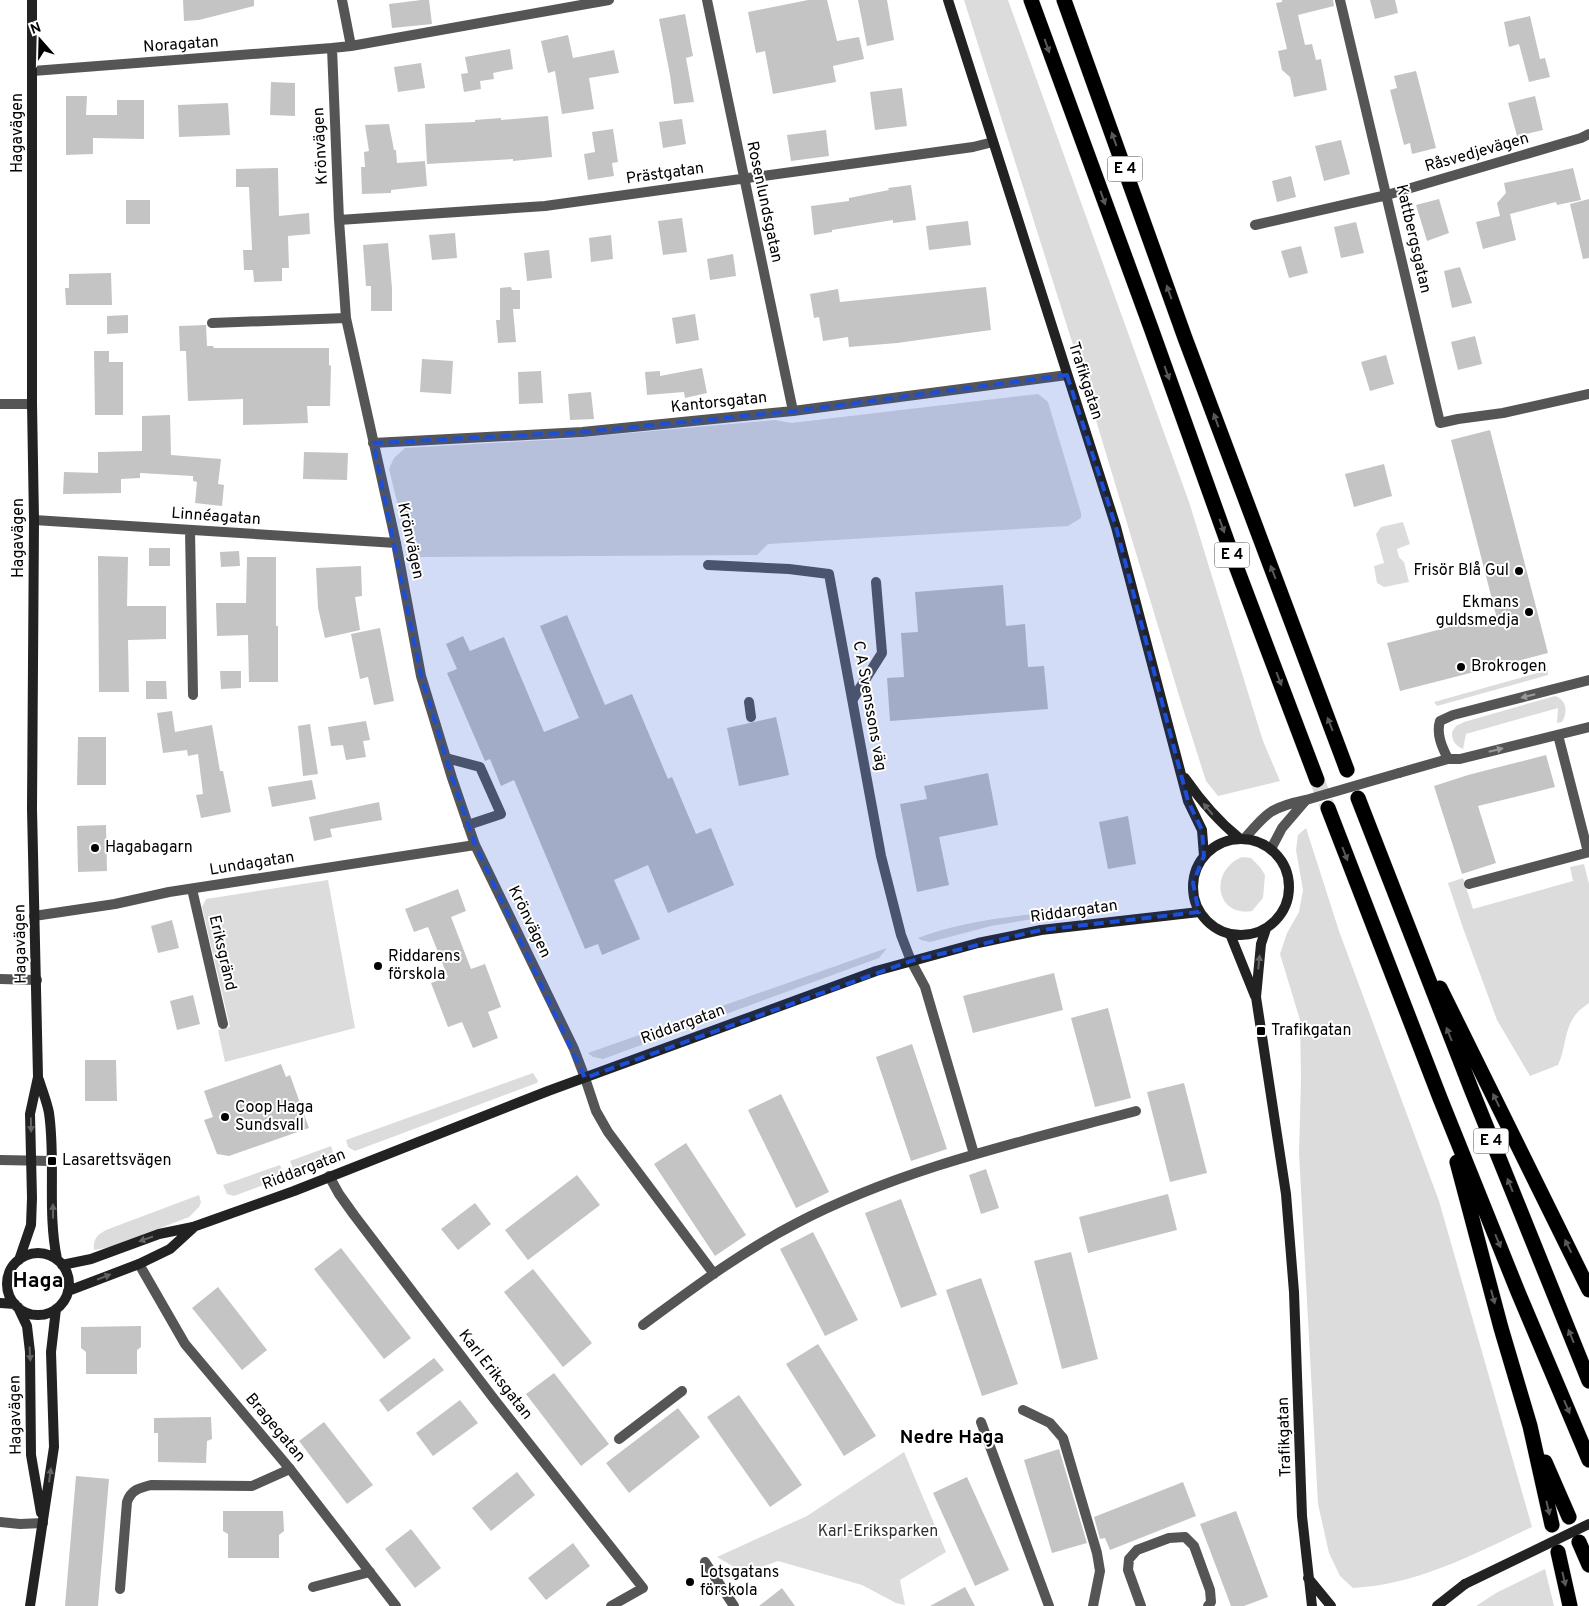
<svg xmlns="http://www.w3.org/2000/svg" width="1589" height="1606" font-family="Overpass,sans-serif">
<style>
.green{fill:#dcdcdc}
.building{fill:#c4c4c4}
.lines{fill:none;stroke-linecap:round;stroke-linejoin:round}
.highway-tunnel{stroke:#d9d9d9;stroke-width:15;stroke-dasharray:15 8;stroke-linecap:butt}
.highway-casing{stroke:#dbdbdb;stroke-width:16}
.lane{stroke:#555;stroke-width:10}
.street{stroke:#555;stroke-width:10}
.secondary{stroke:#222;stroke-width:10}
.highway{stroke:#000;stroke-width:15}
.street-bridge{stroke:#555;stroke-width:10}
.secondary-bridge{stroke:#222;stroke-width:10}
.oneway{fill:#595959}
.oneway2{fill:#999}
.oneway3{fill:#646464}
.marked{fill:#1d4ed8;fill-opacity:0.2;stroke:#1d4ed8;stroke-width:4;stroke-dasharray:10 6;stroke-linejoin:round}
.poi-dot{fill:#000;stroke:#fff;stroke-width:2}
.labels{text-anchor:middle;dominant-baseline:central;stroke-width:4;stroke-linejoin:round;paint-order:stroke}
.shield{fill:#fff;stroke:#4c4c4c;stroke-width:1}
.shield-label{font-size:15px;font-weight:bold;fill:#000}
.street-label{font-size:16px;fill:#000;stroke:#fff}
.poi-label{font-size:16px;fill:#000;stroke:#fff;text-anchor:start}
.park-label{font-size:16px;fill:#333;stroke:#fff}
.quarter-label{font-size:19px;font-weight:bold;fill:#000;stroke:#fff}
.district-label{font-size:21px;font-weight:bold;fill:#000;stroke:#fff}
</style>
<rect width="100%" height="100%" fill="#fff"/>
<path class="green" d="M964,0h44l181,502 74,239 17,40 -62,15 -12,-15 -26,-82 -101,-335z
M1038,394l10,8 33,111v5l-13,8 -300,18 -11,11 -339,2 -9,-7 -20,-81 5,-11 11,-10 159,-9 211,-19 16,3z
M1403,522l7,22 -13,5 2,8 5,5 5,20 -25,5 -7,-4 -3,-17 10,-3 -8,-29 5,-7z
M1548,670v5l-111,31 -3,-4z
M1555,696c12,4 13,16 7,26l-5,1 1,-15 -92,26 -3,15c-8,-4 -11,-8 -11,-17l4,-6 8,-4z
M1306,828l33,103 100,270 93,326c-58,27 -115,58 -179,61l-13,-12 -11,-23 -11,-49 -19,-351 2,-74 -1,-59 -20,-66 7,-21 12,-21 4,-22 -7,-40 2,-15z
M1242,857l9,1 9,9 5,8 -2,23 -11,13c-37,6 -43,-41 -10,-54z
M1584,864l5,20v119c-4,3 -9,6 -12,10 -13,14 -11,36 -19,52l-28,11 -33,-56 -34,-92 -15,-45 15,-5 10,31 100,-28 -3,-14z
M328,880l27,148 -130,34 -7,-32 12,-3 -28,-120 4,-8z
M1086,908v2l-95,16 -61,16 -9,-2 -3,-2c53,-20 112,-23 168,-30z
M887,948l-8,10 -276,101 -10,-2 -5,-4z
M533,1073l5,8 -1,2 -182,68 -7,-4 -2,-7z
M331,1146l3,10 -4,4 -35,13 -5,-12z
M280,1165l5,12 -51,19 -7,-2 -4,-9z
M199,1195l2,7 -2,5 -10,10 -78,30 -17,3c-1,-11 3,-15 12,-20z
M904,1452l42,100 -46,28 5,25 -9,-2 -34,-18 -84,-24 -34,12 -27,-16 90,-41z
M1545,1569l9,37h-78l20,-13z"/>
<path class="building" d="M183,0h71v6l-55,14 -15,1z
M421,0h8l3,24 -40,4 -3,-24z
M808,0h19l10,41 22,-4 5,22 -31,7 3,16 -63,12 -8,-43 -9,2 -8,-41z
M858,0h29l7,40 -27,6z
M1282,0h51l1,6 -36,9 7,30 7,-1 4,16 5,-1 6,31 -33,7 -4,-20 -8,-7 -4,-19 9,-2 -11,-46 6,-1z
M1370,0h25l3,13 -23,6z
M685,14l8,42 -7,2 8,44 -20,2 -4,-29 -11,-56z
M1530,16l10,43 5,-1 5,19 -21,5 -10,-38 -10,3 -5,-25z
M568,35l5,23 41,-8 5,23 -30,5 5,31 -32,5 -7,-43 -7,2 -7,-32z
M510,49l3,20 -20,4 1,6 -14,2 1,8 -17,3 -3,-18 7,-1 -3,-16z
M421,63l4,25 -27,4 -4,-25z
M1416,71l20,77 -24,6 -2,-11 -6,2 -14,-55 7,-2 -3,-12z
M271,82l24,1v33l-25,-1z
M902,88l5,38 -32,4 -5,-38z
M66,96h21l-1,19h31v-15h27v39l-51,-1v16l-27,1z
M1535,96l8,34 -26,6 -9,-33z
M228,103l2,32 -51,2 -1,-32z
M548,116l4,41 -39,4v-2l-86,5 -2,-40 50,-2v-2l26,-2v2z
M682,119l4,25 -23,4 -4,-26z
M389,124l5,26h2l1,13 28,-2 2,25 -36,4v3l-29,1 -1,-27h4l-1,-15 5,-1 -4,-26z
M613,129l5,33 -6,1 2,13 -26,4 -4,-26 11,-2 -3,-20z
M826,130l3,26 -38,5 -4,-26z
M1341,140l9,34 -26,7 -9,-35z
M278,168l1,48 30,-3 1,21 -22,2 1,32h-7v13l-28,1 -1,-12h-9l-1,-20h9l-3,-63h-13v-18z
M1573,168l8,32 -24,5 -1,-3 -46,12 6,26 -33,9 -7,-27 24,-6 -3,-13 9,-10 -2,-10z
M1291,176l5,21 -19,5 -5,-21z
M911,185l5,35 -23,3v-3l-61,10v2l-18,3 -3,-29 38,-5v-3l40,-8 -1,-2z
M1439,199l10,34 -22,8 -11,-36z
M1589,199v59l-6,1 -13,-55z
M126,200h24v24h-24z
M682,218l5,34 -24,3 -5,-34z
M968,221l3,24 -42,5 -3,-24z
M1356,222l8,31 -23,5 -7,-31z
M455,233l2,25 -25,2 -3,-25z
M611,235l2,24 -22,3 -2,-24z
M388,243l4,45v23h-21v-25h-5l-3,-41z
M1301,246l7,27 -19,5 -8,-27z
M549,250l3,28 -25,3 -3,-28z
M733,254l3,22 -26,4 -3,-21z
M1460,267l12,36 -20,5 -8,-37z
M111,273l1,32h-46l-1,-17h4v-14z
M511,287l1,3h8v19h-7l3,33 -18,1 -2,-23h4v-32z
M986,287l5,43 -94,13 -48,4 -1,-10 -25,4 -4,-24 -5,1 -4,-24 28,-5 2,13z
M695,314l4,26 -23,4 -4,-26z
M128,315v18l-21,1v-18z
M206,325l1,21h6l1,2h115v17l2,1 -1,40h-23l1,17 -65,2v-26l-55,2 -2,-50h-6l-1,-25z
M1475,336l7,28 -24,6 -7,-28z
M94,351h15v11h14v53h-28z
M1386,355l8,29 -24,7 -9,-29z
M422,359l31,2 -2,33 -31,-2z
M702,368l5,25 -22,5 -1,-6 -37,3 -2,-23 15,-1v5z
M541,371l2,32 -24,1 -1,-32z
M591,392l3,27 -24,1 -2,-26z
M170,415l1,40 50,4 -3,25 6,1 -2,21 -27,-3 2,-21 -4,-1v-5l-53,-3v5l-19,1v14l-58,1 1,-22 34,1v-21l44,-1v-35z
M1490,430l58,223 -148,38 -13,-48 109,-28 -45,-175z
M304,452l44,1 -1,27 -44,-1z
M1384,464l8,32 -38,11 -9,-33z
M149,548h21v18h-21z
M239,551l1,15 -19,1 -1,-15z
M98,556l30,1 -1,49h39v33l-38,1 1,52h-30z
M247,557h29v69h2v56h-29l-1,-47 -31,1 -1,-33h30z
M361,566l1,30 -7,1 5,33 -35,8 -7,-30 -2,-40z
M1003,585l3,41 19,-2 3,43 16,-1 4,43 -158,12 -3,-43 17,-1 -3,-44 17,-1 -3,-40z
M567,615l38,90 27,-11 36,85 4,-2 24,57 15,-6 23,57 -66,28 -20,-48 -34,15 26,59 -38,16 -4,-11 -13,5 -71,-169 -13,6 -11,-27 -5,2 -38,-88 10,-4 -11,-25 17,-8 7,15 34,-14 40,95 35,-14 -39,-92z
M380,628l14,73 -20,4 -6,-28 -8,2 -9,-45z
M220,671h21v17l-20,1z
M146,681h20l1,18h-21z
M172,711l3,21 37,-7 8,46h3l8,41 -30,6 -5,-23 7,-1 -5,-40 -10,2 -1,-6 -24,3 -6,-40z
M776,717l13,58 -50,11 -12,-58z
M366,721l4,19 -7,1 3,16 -20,3 -3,-15 -12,1 -3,-19z
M310,724l8,50 -15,2 -5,-50z
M78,737h28v48h-29z
M1546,755l9,32 -77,19 18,57 -34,11 -28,-88 34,-11z
M988,773l10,52 -59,12 10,48 -32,7 -17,-88 27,-5 -3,-13z
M312,780l4,19 -44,8 -4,-20z
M379,802l3,18 -52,9 2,8 -18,4 -5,-24z
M1128,816l8,48 -28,5 -9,-47z
M106,825l1,46 -29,1 -1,-46z
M458,889l8,22 -15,6 20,52 14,-5 16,43 -13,5 10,26 -25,10 -11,-26 -14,5 -17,-44 17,-6 -20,-50 -14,5 -9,-23z
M172,920l7,28 -21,5 -7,-27z
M1054,973l9,37 -90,23 -10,-37z
M193,995l7,29 -23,6 -7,-29z
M1108,1008l23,90 -36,9 -24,-89z
M912,1044l35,105 -36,12 -35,-104z
M85,1060h31l1,41h-32z
M281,1064l5,13 4,-2 19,53 -80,28 -12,-2 -13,-34 9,-3 -9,-26z
M1184,1083l23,90 -37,9 -23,-90z
M781,1094l48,98 -33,16 -48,-98z
M686,1143l60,92 -31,21 -61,-92z
M986,1169l13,39 -18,6 -12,-39z
M577,1175l23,30 -72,55 -23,-30z
M1168,1194l9,36 -89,23 -9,-36z
M901,1199l36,96 -36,13 -36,-95z
M475,1203l16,21 -33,26 -17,-21z
M813,1232l45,88 -33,16 -45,-87z
M341,1248l70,90 -27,21 -70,-90z
M1071,1252l27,107 -36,10 -28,-108z
M533,1269l59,74 -29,24 -59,-75z
M981,1278l37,106 -36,12 -36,-106z
M218,1287l49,63 -25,20 -50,-62z
M141,1326v21l-4,3v24h-51v-22l-5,-4v-21z
M818,1344l58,92 -32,20 -58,-92z
M434,1358l10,12 -56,42 -9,-12z
M554,1373l55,71 -28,22 -55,-72z
M739,1395l63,90 -32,22 -63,-90z
M460,1400l18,23 -45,33 -17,-23z
M678,1408l22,29 -71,56 -23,-30z
M211,1417l1,22 -5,2 -1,22 -48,-1v-29h-4v-15z
M324,1422l49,63 -26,19 -48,-63z
M1059,1449l28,94 -35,10 -28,-93z
M517,1472l18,23 -44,36 -19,-23z
M76,1476l33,3 -11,127h-33z
M967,1477l42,93 -34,16 -42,-93z
M1183,1482l13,34 -86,34 -5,-12 -5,1 -6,-22z
M223,1511h60l1,20 -5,4v23h-51v-24l-5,-3z
M1236,1511l32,86 -24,9h-13l-31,-82z
M411,1529l30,39 -26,20 -30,-39z
M573,1543l17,23 -44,34 -18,-22z
M965,1587l10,19h-45z
M782,1588l13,18h-36z"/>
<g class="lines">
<path class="highway-tunnel" d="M1317,780l11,28"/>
<defs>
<path id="highway" d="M1031,0l120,328 85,238 81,214
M1064,0l121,338 162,432
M1358,798l114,293 117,290
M1328,808l112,290 78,194 71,168
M1440,988l149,302
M1457,1162l44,166 29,98 22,99
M1545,1462l24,55
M1579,1542l10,23
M1558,1552l12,54"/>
</defs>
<use href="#highway" class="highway-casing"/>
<path class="lane" d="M853,699l29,-46 -6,-71
M749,702l2,15
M1558,735l30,117
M446,758l34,9 21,47 -33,11
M1469,884l120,-32
M911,961l14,26 49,167
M585,1078l11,33 12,21 106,142
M643,1325c49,-36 98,-73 152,-101 107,-56 225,-82 341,-113
M1023,1410l27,13 13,15 34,115 3,18 -7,35
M981,1422l68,184
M619,1439l63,-48
M705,1562l29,44
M313,1587l57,-15
M120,1589l7,-87c4,-12 12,-14 24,-17l101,1 38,-17
M1141,1606l-13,-36 1,-11 8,-9 32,-12 16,-1 9,9 16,44 1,12 -3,4"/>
<path class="street" d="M342,0l9,46 -19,2 7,172 7,98 50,225 25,133 31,102 23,67 99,204 11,29
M707,0l86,411
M1340,0l100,423 18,-4 45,-6 86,-19
M351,46l258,-46
M33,71l299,-23
M339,220l206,-14 428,-59 20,-5
M1255,225l132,-30 194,-57 8,-4
M212,323l134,-5
M0,404h32
M373,443l209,-11 211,-21 274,-36
M34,520l362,23
M190,530l3,165
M708,565l81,4 40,5 52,282 20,79 10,26
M1448,759h12l129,-32
M1399,773l49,-14c-6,-12 -12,-25 -8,-38l13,-6 136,-35
M1245,838c22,-26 27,-31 61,-38
M1271,849l11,-21 24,-28
M192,889l31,135
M34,916l81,-12 54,-12 306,-47
M0,979l37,1
M0,1160l52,1
M329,1176l10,18 15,21 140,184 149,189 -32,18
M139,1264l46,80 105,125 106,137
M0,1522l20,2 23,-1"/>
<path class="secondary" d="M948,0l168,527 72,274 14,29 2,26
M1185,778c16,23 33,43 54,60
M1193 887a48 48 0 1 1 96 0a48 48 0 1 1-96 0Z
M1266,929l-5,15 -5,53 30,197 8,98 8,224 10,90
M1230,934l25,62
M39,1080c3,10 8,22 10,33 7,48 -2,98 8,146
M7 1284a31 31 0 1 1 62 0a31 31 0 1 1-62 0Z
M19,1260l12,-35 1,-27 -2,-84 8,-37 -6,-268 2,-289 -2,-116v-404
M62,1265l29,-6 68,-25 34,-7 101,-36 254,-100 328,-120 102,-28 63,-13 158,-18
M68,1291l71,-27 31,-15 23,-21
M0,1303l15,1
M18,1307l9,19 3,26 1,103 10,58
M1308,1578l23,28
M30,1606l24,-159 -3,-95 5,-43
M1437,1606l28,-22"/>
<use href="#highway" class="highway"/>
<path class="street-bridge" d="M1306,800l93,-27"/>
<path class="secondary-bridge" d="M1465,1584l124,-60"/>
</g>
<defs><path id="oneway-solid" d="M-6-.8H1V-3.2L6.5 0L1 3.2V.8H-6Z" transform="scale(1.25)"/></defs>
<g class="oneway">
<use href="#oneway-solid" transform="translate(1047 46) rotate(71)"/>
<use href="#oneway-solid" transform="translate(1114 139) rotate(-110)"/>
<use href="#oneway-solid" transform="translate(1103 198) rotate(70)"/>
<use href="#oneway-solid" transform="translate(1169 292) rotate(-110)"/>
<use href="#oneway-solid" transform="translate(1167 373) rotate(70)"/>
<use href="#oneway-solid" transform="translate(1216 420) rotate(-110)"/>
<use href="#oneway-solid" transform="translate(1222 526) rotate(70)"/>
<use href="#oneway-solid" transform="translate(1273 572) rotate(-111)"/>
<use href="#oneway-solid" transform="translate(1279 679) rotate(69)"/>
<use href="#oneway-solid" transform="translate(1330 724) rotate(-111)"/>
<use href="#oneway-solid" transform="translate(1345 854) rotate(69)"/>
<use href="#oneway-solid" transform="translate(1449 1034) rotate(-112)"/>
<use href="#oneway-solid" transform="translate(1496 1100) rotate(-116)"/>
<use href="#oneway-solid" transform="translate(1510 1185) rotate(-112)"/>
<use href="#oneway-solid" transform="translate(1498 1241) rotate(68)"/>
<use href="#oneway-solid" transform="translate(1568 1246) rotate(-116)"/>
<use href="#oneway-solid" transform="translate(1493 1297) rotate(75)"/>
<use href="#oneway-solid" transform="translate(1571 1336) rotate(-112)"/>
<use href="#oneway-solid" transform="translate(1567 1407) rotate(67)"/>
<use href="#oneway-solid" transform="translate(1548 1508) rotate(77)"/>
<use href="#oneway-solid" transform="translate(1564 1579) rotate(77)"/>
</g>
<g class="oneway2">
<use href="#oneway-solid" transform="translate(1528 696) rotate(166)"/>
<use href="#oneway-solid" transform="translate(1496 750) rotate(-14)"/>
</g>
<g class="oneway3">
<use href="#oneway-solid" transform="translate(1208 809) rotate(-130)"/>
<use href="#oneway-solid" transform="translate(1259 962) rotate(-84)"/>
<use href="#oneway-solid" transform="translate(31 1125) rotate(89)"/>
<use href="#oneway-solid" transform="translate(53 1211) rotate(-90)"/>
<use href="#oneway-solid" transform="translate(146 1239) rotate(161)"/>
<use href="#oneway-solid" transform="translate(104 1277) rotate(-21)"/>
<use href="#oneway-solid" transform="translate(30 1354) rotate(87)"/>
<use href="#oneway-solid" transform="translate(50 1475) rotate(-82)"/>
</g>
<path class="marked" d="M1067,375l49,152 72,274 14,29 2,26 -11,27 6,29 -158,18 -130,31 -326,117 -110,-233 -23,-67 -31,-102 -48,-233 209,-11 211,-21z"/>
<g class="poi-dot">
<circle cx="1519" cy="571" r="5"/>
<circle cx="1529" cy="612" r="5"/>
<circle cx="1461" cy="667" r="5"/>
<circle cx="95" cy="848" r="5"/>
<circle cx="378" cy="966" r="5"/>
<rect x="1256" y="1026" width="10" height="10" rx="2.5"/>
<circle cx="225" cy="1117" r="5"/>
<rect x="47" y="1156" width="10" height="10" rx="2.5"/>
<circle cx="690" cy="1582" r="5"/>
</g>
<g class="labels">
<g class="shield">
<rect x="1107.5" y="156.5" width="35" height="25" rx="4"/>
<rect x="1214.5" y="542.5" width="35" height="25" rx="4"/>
<rect x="1473.5" y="1128.5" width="35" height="25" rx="4"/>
</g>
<g class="shield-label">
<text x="1125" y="169">E 4</text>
<text x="1232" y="555">E 4</text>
<text x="1491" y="1141">E 4</text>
</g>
<g class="street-label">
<text transform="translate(181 45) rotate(-4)">Noragatan</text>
<text transform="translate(18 133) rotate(-90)">Hagavägen</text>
<text transform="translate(321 146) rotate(-93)">Krönvägen</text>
<text transform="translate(1477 153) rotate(-16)">Råsvedjevägen</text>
<text transform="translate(665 174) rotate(-8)">Prästgatan</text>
<text transform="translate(764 202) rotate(78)">Rosenlundsgatan</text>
<text transform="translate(1413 239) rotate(77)">Kattbergsgatan</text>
<text transform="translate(1085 381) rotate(72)">Trafikgatan</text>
<text transform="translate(719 403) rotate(-6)">Kantorsgatan</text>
<text transform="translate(216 517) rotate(4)">Linnéagatan</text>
<text transform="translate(19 538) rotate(-90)">Hagavägen</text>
<text transform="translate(410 541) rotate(78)">Krönvägen</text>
<text transform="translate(869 706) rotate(80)">C A Svenssons väg</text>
<text transform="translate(252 864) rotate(-9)">Lundagatan</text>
<text transform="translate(1074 912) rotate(-8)">Riddargatan</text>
<text transform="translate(529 922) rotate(64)">Krönvägen</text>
<text transform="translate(21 944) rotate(-91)">Hagavägen</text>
<text transform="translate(222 953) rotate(77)">Eriksgränd</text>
<text transform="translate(683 1025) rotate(-20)">Riddargatan</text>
<text transform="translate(304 1170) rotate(-21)">Riddargatan</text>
<text transform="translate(495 1375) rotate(52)">Karl Eriksgatan</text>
<text transform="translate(16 1415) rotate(-91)">Hagavägen</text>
<text transform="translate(275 1428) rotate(50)">Bragegatan</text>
<text transform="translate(1285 1437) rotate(-92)">Trafikgatan</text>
</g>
<g class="poi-label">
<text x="1509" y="571" text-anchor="end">Frisör Blå Gul</text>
<text x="1519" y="603" text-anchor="end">Ekmans<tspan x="1519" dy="18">guldsmedja</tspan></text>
<text x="1471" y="667">Brokrogen</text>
<text x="105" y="848">Hagabagarn</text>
<text x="388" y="957">Riddarens<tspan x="388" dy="18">förskola</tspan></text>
<text x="1271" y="1031">Trafikgatan</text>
<text x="235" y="1108">Coop Haga<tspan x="235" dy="18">Sundsvall</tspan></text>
<text x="62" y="1161">Lasarettsvägen</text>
<text x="700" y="1573">Lotsgatans<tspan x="700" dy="18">förskola</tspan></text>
</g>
<g class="park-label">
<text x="878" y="1532">Karl-Eriksparken</text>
</g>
<g class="quarter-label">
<text x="952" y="1438">Nedre Haga</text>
</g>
<g class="district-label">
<text x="38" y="1281">Haga</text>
</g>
</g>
<g transform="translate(40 40) rotate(340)" stroke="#ffffff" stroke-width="4" paint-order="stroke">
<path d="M0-4L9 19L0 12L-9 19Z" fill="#000000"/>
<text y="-8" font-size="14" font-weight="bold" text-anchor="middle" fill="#000000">N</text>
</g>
</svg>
